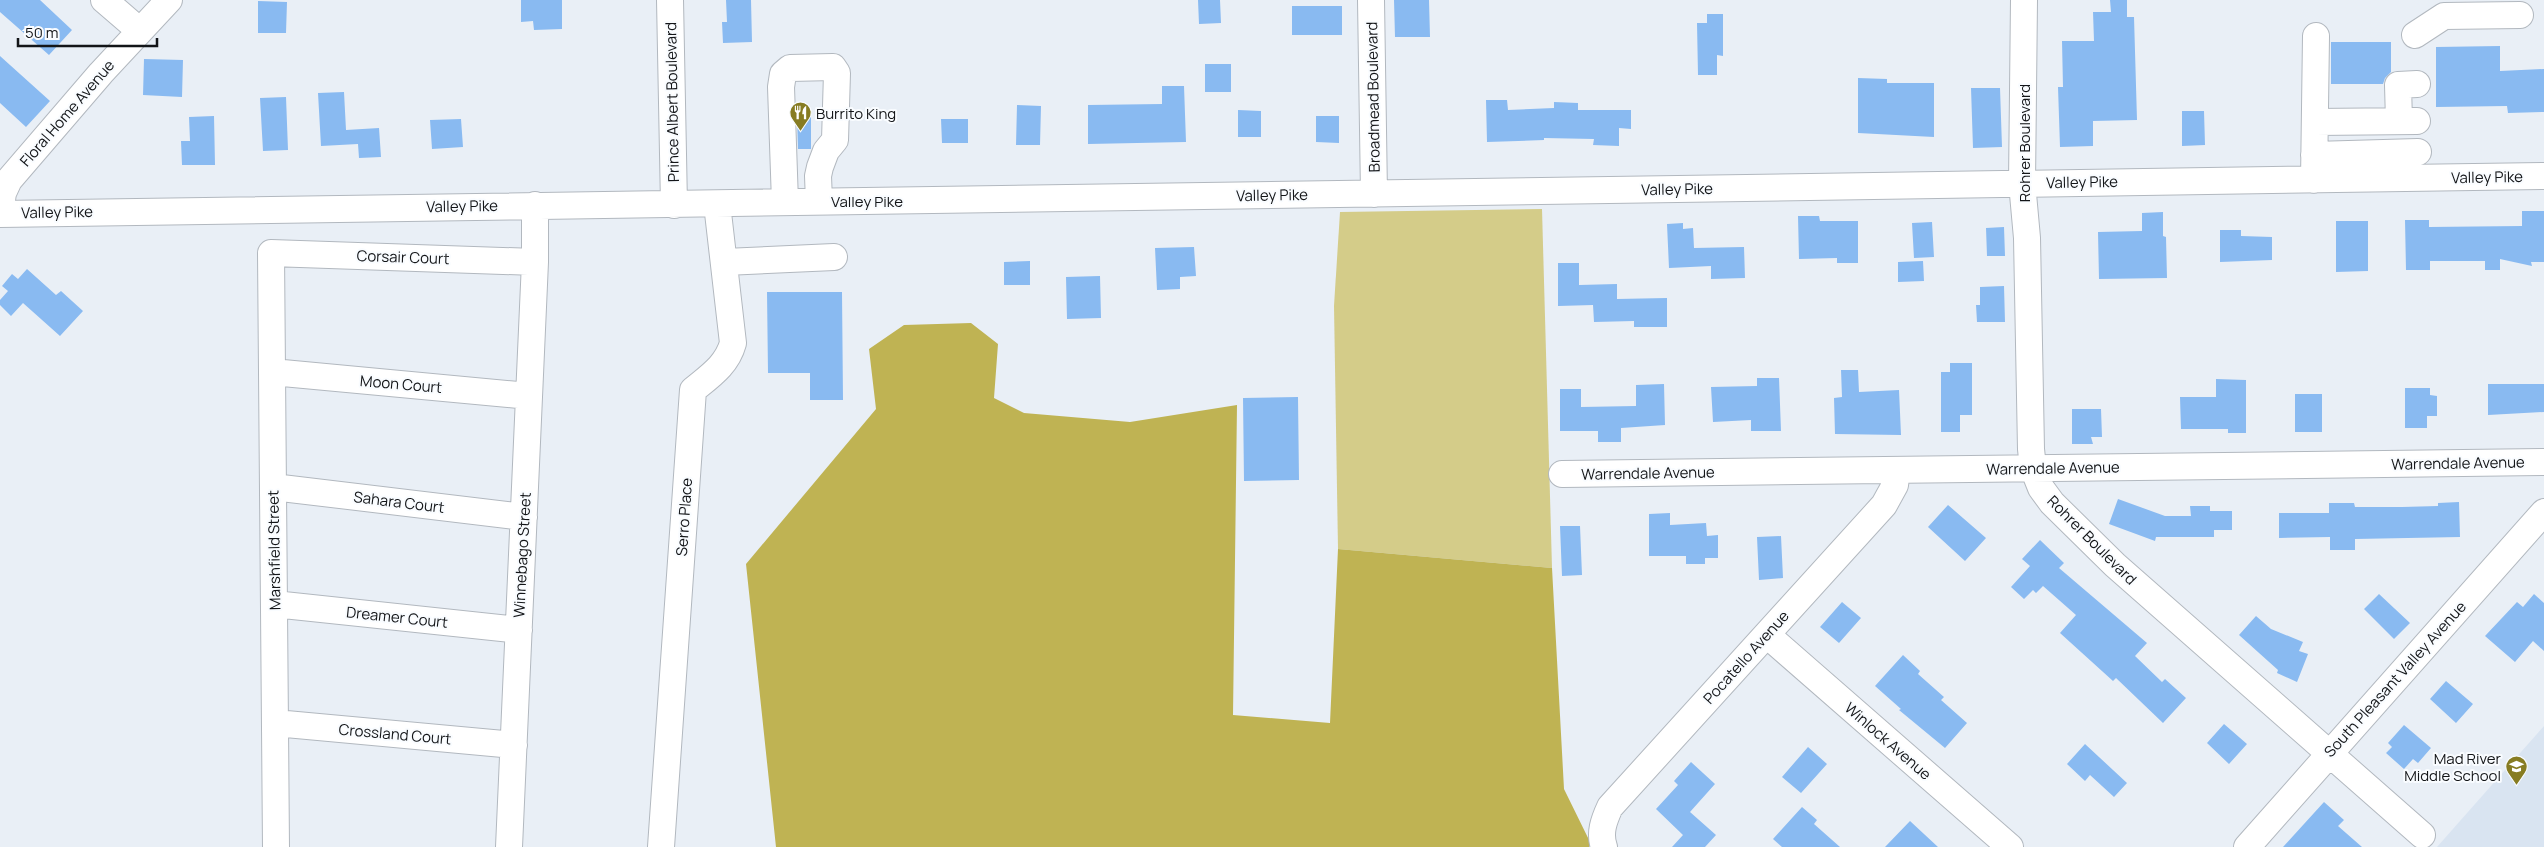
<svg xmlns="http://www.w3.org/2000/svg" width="2544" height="847" font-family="Manrope,sans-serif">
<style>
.built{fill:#d9e4f1}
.green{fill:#d4cc89}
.forest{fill:#bfb353}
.building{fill:#89baf1}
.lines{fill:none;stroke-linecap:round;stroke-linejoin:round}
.minor-casing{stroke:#b2b8bf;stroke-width:28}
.minor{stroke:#fff;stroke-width:26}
.labels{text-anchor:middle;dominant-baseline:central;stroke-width:4;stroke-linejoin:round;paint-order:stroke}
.street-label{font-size:15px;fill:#131518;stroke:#f9fcff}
.poi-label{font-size:15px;fill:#131518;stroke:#f9fcff;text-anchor:start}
</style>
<rect width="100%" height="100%" fill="#e9eff6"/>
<path class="built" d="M2544,726v121h-107z"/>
<path class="green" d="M1542,209l10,359 -214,-19 -4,-243 6,-94z"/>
<path class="forest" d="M971,323l27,21 -4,54 30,15 106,9 107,-17 -4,310 97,8 8,-174 214,19 12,221 27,55 -2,3h-813l-30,-283 130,-155 -7,-60 35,-24z"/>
<path class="building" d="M0,0h40l32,30 -23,25 -49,-43z
M521,0h41v29l-28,1 -1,-9 -12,1z
M726,0h25l1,42 -29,1 -1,-21h5z
M1198,0h22l1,23 -22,1z
M1394,0h35l1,37h-35z
M2110,0h17v17h7l3,103 -44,1v25l-33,1 -2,-60h5l-1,-46h32l-1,-29h18z
M258,1l29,1 -1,31h-28z
M1292,6h50v29h-50z
M1707,14h16v42l-6,-1v20h-19l-1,-52h10z
M2331,42h60v30l-6,6 -2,6h-52z
M2500,46v25l44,-2v43l-36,1 -1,-7 -71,1v-60z
M0,56l50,45 -24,26 -26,-24z
M144,59l39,1 -1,37 -39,-2z
M1205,64h26v28h-26z
M1858,78l29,1v4h47v54l-76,-4z
M1162,86h22l2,56 -98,2v-39l74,-1z
M1971,88h29l2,59 -29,1z
M344,92l2,38 33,-2 2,29 -22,1 -1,-14 -37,2 -3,-53z
M286,97l2,53 -25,1 -3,-53z
M1486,100h21l1,10 46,-2v-6l24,1v7h53v19l-12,-1v18l-26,-1 1,-6 -50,-1v2l-57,2z
M1017,105l24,1 -1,39h-24z
M1238,110l23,1v26h-23z
M2182,111h22l1,34 -23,1z
M214,116l1,49h-33l-1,-24h9l-1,-24z
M797,116h14v33h-13z
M1316,116h23v27l-23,-1z
M461,119l2,28 -31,2 -2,-29z
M941,119h27v24h-26z
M2522,211h22v51h-13l1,4 -32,-7v11h-15v-9h-55v9h-24l-1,-50h24v7l93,-1z
M2163,212v24l3,1 1,41 -68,1 -1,-47 44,-1v-18z
M1798,216h21l1,5h38v42h-21v-5l-38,1z
M2336,221h32v50l-32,1z
M1932,222l2,35 -20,1 -2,-35z
M1683,223v6l10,-1 1,20 50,-1 1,31 -34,1v-13l-42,2 -2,-44z
M2004,227l1,29h-18l-1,-28z
M2220,230h21v6l31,1v23l-52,2z
M1194,247l2,29 -16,1v12l-23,1 -2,-42z
M1030,261v24h-26v-23z
M1923,261l1,20 -26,1v-20z
M1558,263h21v22l38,-1v15l50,-1v29h-33v-6l-40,1 -1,-17 -35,1z
M27,269l29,26 5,-4 22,20 -23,25 -37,-33 -12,13 -11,-11v-5l8,-9 -6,-5 10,-12 6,5z
M1100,276l1,42 -34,1 -1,-42z
M2004,286l1,36h-28l-1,-17h4v-18z
M767,292h75l1,108h-33v-27h-42z
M1950,363h22v52h-12v17h-19v-60h9z
M1841,370h17l1,22 40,-2 2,45 -66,-1 -1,-36 8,-1z
M1757,378h22l2,53h-30v-11l-38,2 -2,-35 46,-1z
M2216,379l30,1v53h-18v-4h-47l-1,-32h36z
M1664,384l1,41 -44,3v14h-23v-11h-38v-42h21v18l55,-1v-21z
M2488,384h56v28l-56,3z
M2405,388h25v7l7,1v20h-10v12h-22z
M2295,394h27v38h-27z
M1298,397l1,83 -55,1 -1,-83z
M2072,409h29l1,28h-11l2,7h-21z
M2118,499l47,17h26l-1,-10h20v5h22v19h-18v7h-58l-1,4 -46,-17z
M2459,502l1,35 -105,2v11h-25v-13l-51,1v-25h50v-10h25l1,4h47l36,-1v-3z
M1948,505l38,33 -21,23 -37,-34z
M1670,513v12l36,-2 1,13 11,-1v23h-13v6h-19v-8h-37v-42z
M1560,526h20l2,49 -20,1z
M1781,536l2,42 -24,2 -2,-43z
M2040,540l24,23 -5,5 88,75 -12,13 27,26 3,-3 21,19 -23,25 -47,-45 -3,3 -53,-48 16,-18 -33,-29 -7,7 -3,-3 -9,9 -13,-12 19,-21 -8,-7z
M2379,594l31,29 -16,16 -30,-30z
M2534,594l10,9v48l-11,-10 -18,21 -30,-26 32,-34 6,5z
M1842,602l19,16 -22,25 -19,-16z
M2256,616l15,13 32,13 -4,9 9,3 -11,28 -20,-9 1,-3 -39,-35z
M1903,655l17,16 -2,3 26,23 -3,3 26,23 -22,25 -46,-38 2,-1 -26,-23z
M2446,681l27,23 -17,19 -26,-24z
M2224,724l23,20 -18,20 -22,-21z
M2404,725l27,23 -13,15 -5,-4 -9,10 -18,-16 6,-6 -4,-4z
M2085,744l42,39 -13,14 -24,-22 -5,6 -18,-17z
M1808,747l19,17 -26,29 -19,-16z
M1691,762l24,22 -25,28 26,23 -11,12h-33l11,-12 -27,-26 22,-24 -4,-4z
M2324,802l20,18 -6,6 24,21h-79z
M1802,807l15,13 -3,4 26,23h-58l-9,-8z
M1910,821l28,26h-53z"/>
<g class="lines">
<defs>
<path id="minor" d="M104,0l36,31
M670,0l4,205
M1371,0l3,194
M2024,0l-2,183 5,55 4,211 2,19 8,20 11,15 63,62 307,270
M2415,35l29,-19 76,-1
M2399,121l-1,-36 19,-1
M2315,122l102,-1
M2314,155l104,-3
M2314,180l2,-144
M785,202l-4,-115 2,-13 7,-6 43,-1 4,6 -2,67 -9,11 -6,16 -2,9 1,25
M0,213l3,-20 6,-13 92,-107 68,-73
M0,214l2544,-38
M725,262l109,-5
M272,372l257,24
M1562,474l982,-12
M273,487l251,30
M274,604l245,26
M1767,635l243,212
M275,723l239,22
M276,847l-5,-594 264,9
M509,847l26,-585v-57
M661,847l32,-457c17,-14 34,-25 40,-47l-16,-139
M1604,847c-5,-14 0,-27 6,-40l274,-302 11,-20 2,-15
M2247,847l297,-335"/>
</defs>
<use href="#minor" class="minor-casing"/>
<use href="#minor" class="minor"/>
</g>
<defs>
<symbol id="restaurant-pin" viewBox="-11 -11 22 30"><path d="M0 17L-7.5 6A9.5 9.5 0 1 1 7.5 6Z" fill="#877c22" stroke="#f9fcff"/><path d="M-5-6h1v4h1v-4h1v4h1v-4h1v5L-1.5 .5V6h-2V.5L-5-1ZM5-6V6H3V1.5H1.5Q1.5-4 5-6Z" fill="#fff"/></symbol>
<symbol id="school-pin" viewBox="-11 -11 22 30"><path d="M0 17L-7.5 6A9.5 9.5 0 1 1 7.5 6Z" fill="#877c22" stroke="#f9fcff"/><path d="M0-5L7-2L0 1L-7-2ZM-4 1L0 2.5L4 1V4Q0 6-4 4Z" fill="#fff"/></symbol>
</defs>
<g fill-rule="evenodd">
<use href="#restaurant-pin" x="788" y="100" width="25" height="34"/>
<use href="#school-pin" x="2504" y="754" width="25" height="34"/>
</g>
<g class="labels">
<g class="street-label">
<text transform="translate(1373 97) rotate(-91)">Broadmead Boulevard</text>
<text transform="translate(672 102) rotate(-91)">Prince Albert Boulevard</text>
<text transform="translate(67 113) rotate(-49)">Floral Home Avenue</text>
<text transform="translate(2024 143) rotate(-90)">Rohrer Boulevard</text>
<text transform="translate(2487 177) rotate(-1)">Valley Pike</text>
<text transform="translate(2082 182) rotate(-1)">Valley Pike</text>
<text transform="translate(1677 189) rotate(-1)">Valley Pike</text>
<text transform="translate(1272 195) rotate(-1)">Valley Pike</text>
<text x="867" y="201">Valley Pike</text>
<text transform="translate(462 206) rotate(-1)">Valley Pike</text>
<text transform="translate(57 212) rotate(-1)">Valley Pike</text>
<text transform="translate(403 257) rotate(2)">Corsair Court</text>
<text transform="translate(401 384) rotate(5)">Moon Court</text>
<text transform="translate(2458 463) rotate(-1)">Warrendale Avenue</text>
<text transform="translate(2053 468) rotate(-1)">Warrendale Avenue</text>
<text transform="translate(1648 473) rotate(-1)">Warrendale Avenue</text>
<text transform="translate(399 502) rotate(7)">Sahara Court</text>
<text transform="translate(684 517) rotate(-86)">Serro Place</text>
<text transform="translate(2092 540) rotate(45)">Rohrer Boulevard</text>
<text transform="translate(274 550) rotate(-91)">Marshfield Street</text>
<text transform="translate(522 555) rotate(-87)">Winnebago Street</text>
<text transform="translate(397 617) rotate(6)">Dreamer Court</text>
<text transform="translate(1746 657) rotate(-48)">Pocatello Avenue</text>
<text transform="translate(2395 679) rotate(-48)">South Pleasant Valley Avenue</text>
<text transform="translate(395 734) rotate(5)">Crossland Court</text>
<text transform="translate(1888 741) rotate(41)">Winlock Avenue</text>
</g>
<g class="poi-label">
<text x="816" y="113">Burrito King</text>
<text x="2501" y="758" text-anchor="end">Mad River<tspan x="2501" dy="17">Middle School</tspan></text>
</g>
</g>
<path d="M18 38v8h139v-8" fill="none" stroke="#131518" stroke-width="2.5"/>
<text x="25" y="38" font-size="15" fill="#131518" stroke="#f9fcff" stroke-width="4" paint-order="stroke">50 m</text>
</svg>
